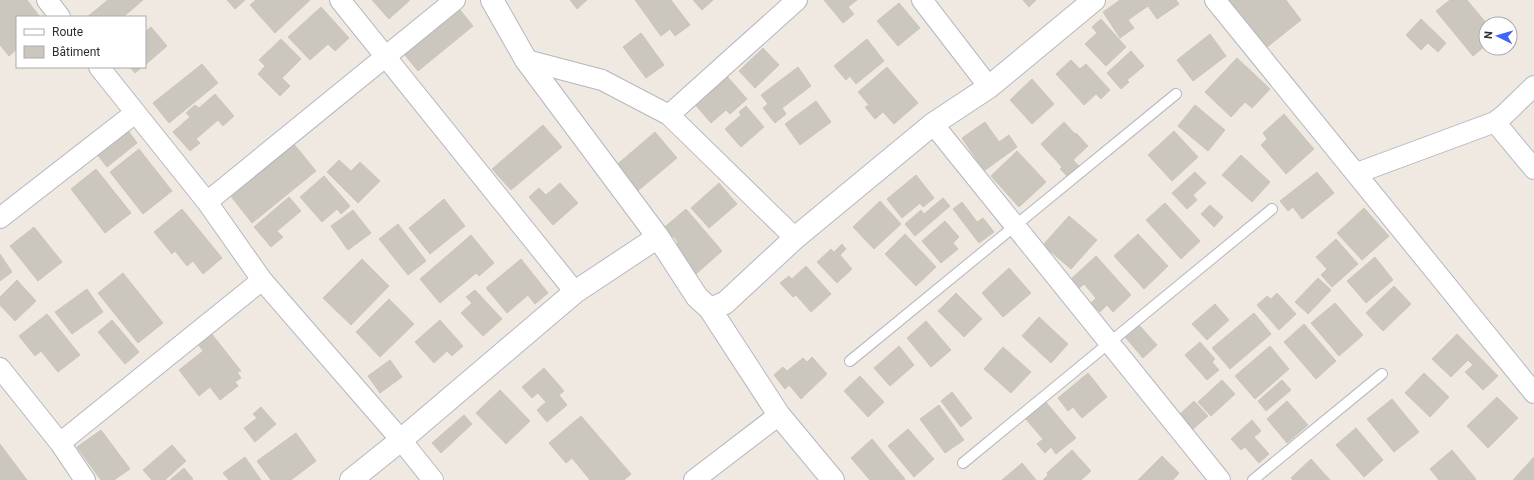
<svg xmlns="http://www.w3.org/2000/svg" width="1534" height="480" font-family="Roboto,sans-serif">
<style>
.building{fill:#cbc7bf;stroke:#cbc5ba}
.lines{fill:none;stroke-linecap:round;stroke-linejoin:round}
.lane-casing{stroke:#b4b7c1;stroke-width:12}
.street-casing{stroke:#b4b7c1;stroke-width:22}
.secondary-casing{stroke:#b4b7c1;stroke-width:24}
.lane{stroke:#fff;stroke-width:10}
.street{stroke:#fff;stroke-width:20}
.secondary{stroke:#fff;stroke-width:22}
</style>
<rect width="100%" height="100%" fill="#efe9e1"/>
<path class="building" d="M0,0h27l13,17h-23v32l-8,7 -9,-11z
M108,0h35l-20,17h-36z
M227,0h18l-10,9z
M256,0h54l-35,33 -25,-28z
M372,0h38l-21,19z
M570,0h17l-10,9z
M635,0h36l19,25 -15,11 -5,-7 -9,7z
M693,0h20l-11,10z
M824,0h33l-9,7 6,7 -11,9z
M1023,0h13l-7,7z
M1120,0h56l3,4 -22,15 -9,-13 -20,14 6,8 -14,10 -17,-26z
M1228,0h58l15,20 -35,28z
M1450,0h17l20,24h-1v21l-13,11 -37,-45z
M899,3l21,25 -22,18 -21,-25z
M456,5l17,21 -55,45 -17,-21z
M321,7l28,31 -14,13 -7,-7 -18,16 -22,-23z
M1101,19l25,28 -20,19 -21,-22 12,-11 -5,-6z
M1421,19l25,24 -8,9 -10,-9 -7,7 -15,-15z
M151,27l16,19 -22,19v-33z
M641,33l23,32 -18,13 -23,-31z
M1210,34l16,22 -33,25 -16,-21z
M281,39l20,20 -19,19 8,8 -10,10 -22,-22 7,-8 -6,-6z
M867,39l17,22 -28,23 -6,-8 -4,4 -12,-14z
M763,48l16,17 -24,23 -16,-17z
M1131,51l13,15 -17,14 2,2 -8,7 -14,-16z
M1237,58l33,31 -18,19 -7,-6 -14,15 -26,-25z
M1071,60l9,9 6,-5 24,26 -9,9 -5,-5 -12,11 -28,-31z
M202,64l16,19 -49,40 -16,-20z
M130,67h12l-7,6z
M798,67l13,19 -29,22 4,6 -11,9 -12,-15 5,-4 -7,-9z
M887,67l31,36 -24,21 -11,-12 -8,7 -10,-12 4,-2 -11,-13z
M725,74l22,25 -17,15 -4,-4 -15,13 -18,-21z
M1032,79l22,25 -22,20 -22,-24z
M215,94l19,22 -11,10 -5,-6 -22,19 4,4 -10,8 -17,-19 17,-15 -4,-4 9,-8 4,3z
M816,101l15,21 -31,23 -15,-21z
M1195,105l30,25 -17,21 -30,-25z
M746,106l18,21 -23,20 -16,-18 16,-14 -2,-3z
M1284,114l30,35 -28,25 -25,-29 6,-6 -4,-6z
M985,122l14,20 10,-7 8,12 -33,24 -22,-33z
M1064,122l11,12 1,-1 12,13 -15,14 6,6 -11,11 -8,-8 2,-2 -21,-23z
M543,125l19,22 -51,43 -19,-21z
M127,129l10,14 -30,24 -11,-14z
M1174,131l24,26 -26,24 -24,-26z
M655,132l22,26 -43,36 -21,-26z
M293,143l23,28 -64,52 -22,-28z
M139,149l33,42 -29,23 -33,-42z
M1017,151l29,31 -27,25 -28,-31z
M1241,155l29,27 -18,20 -30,-27z
M339,160l12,11 9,-9 20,19 -22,22 -31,-31z
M96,169l35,44 -26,20 -34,-44z
M1195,172l11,11 -13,12 4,5 -10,9 -15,-16z
M1317,172l17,21 -32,26 -9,-12 -5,4 -8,-10z
M916,175l18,23 -11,9 -3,-4 -18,15 -15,-19z
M324,176l26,30 -9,8 -4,-5 -15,13 -22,-25z
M560,183l18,20 -25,22 -24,-28 10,-9 7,7z
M719,183l18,21 -28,24 -18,-20z
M289,197l12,14 -24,20 6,6 -12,10 -17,-20z
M943,198l7,8 -35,30 -10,-12 16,-14 3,4z
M444,199l21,27 -35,28 -21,-26z
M880,201l21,23 -27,25 -21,-22z
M962,202l15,20 6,-4 11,14 -15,11 -26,-34z
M1165,203l35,38 -19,18 -35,-39z
M1210,205l13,12 -9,10 -13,-13z
M1364,208l25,28 -27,24 -25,-27z
M182,209l40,49 -19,16 -10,-13 -6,5 -12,-15 -3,3 -18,-22z
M686,209l36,42 -26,23 -23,-27 5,-5 -5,-6 -5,4 -8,-9z
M353,210l18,23 -23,17 -17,-24z
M1069,216l28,24 -26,29 -28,-24z
M945,221l14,16 -6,6 5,6 -17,14 -19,-22z
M398,224l28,37 -18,14 -29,-36z
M34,227l28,35 -24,19 -28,-35z
M905,234l31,33 -20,19 -31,-32z
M1138,234l30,32 -24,23 -30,-33z
M471,235l23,28 -15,13 -3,-3 -36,30 -20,-24z
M1336,239l22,25 -26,23 -11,-12 6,-6 -11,-12z
M842,244l4,5 -6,6 12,14 -15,14 -20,-21 14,-13 3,3z
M0,254l12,18 -12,9z
M1096,256l35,39 -18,17 -6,-7 -7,7 -9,-9 5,-5 -12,-14 -6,5 -8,-9z
M1375,257l18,23 -27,23 -19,-22z
M362,259l27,27 -38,39 -28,-27z
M521,259l27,34 -13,11 -7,-9 -21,18 -21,-25z
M806,266l25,28 -20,18 -15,-17 -3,2 -13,-14 9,-7 3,3z
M1009,268l22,25 -28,24 -21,-24z
M123,273l40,50 -25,20 -40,-50z
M1318,278l13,12 -23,24 -13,-12z
M17,280l19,21 -21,20 -15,-16v-8z
M1394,286l17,18 -28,27 -17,-18z
M87,289l16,23 -31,22 -17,-22z
M475,290l27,29 -19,17 -22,-23 11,-10 -6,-6z
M956,293l26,26 -18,18 -26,-26z
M1277,293l19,21 -17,16 -22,-25 10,-9 4,3z
M389,299l25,25 -34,33 -24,-25z
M1335,303l28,32 -24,21 -28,-33z
M1215,304l14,16 -22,20 -15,-16z
M1254,313l17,21 -41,35 -18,-21z
M47,314l33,41 -22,17 -17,-21 -6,5 -16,-20z
M1039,317l29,27 -17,19 -29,-27z
M112,320l27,32 -14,12 -27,-32z
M440,320l23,26 -11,10 -5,-5 -13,12 -19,-21z
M926,321l25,29 -20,17 -24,-29z
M1304,324l32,37 -20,18 -32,-37z
M1139,325l18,20 -14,13 -18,-21z
M211,333l30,38 -4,1 4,6 -6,4 3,4 -18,14 -10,-13 -11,9 -20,-26 24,-19 -5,-7z
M1457,334l41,42 -15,14 -18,-18 8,-7 -5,-5 -17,17 -19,-18z
M1200,342l15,17 -3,3 7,8 -12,10 -22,-25z
M899,346l15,19 -24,21 -16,-18z
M1270,346l19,23 -34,30 -20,-23z
M1003,347l28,25 -20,21 -27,-24z
M812,357l15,17 -26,25 -12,-14 -4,4 -11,-14 9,-8 4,4 16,-13 4,4z
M390,360l12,17 -22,16 -12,-17z
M544,368l20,23 -5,4 8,10 -20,17 -10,-12 9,-8 -8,-9 -6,5 -10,-11z
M1088,373l19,24 -25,21 -9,-11 -5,4 -10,-13z
M1424,373l25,24 -19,20 -25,-24z
M860,376l24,26 -16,15 -24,-26z
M1222,380l13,14 -24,22 -13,-14z
M1282,380l9,10 -25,21 -8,-10z
M500,390l30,31 -24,23 -30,-31z
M952,392l20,26 -11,9 -20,-26z
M1497,397l21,21 -30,30 -21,-22z
M1392,399l27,33 -25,20 -27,-33z
M1045,401l31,37 -20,16 -5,-7 -6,6 -8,-9 6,-5 -18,-21z
M1194,401l14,15 -16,14 -13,-15z
M1287,401l21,24 -21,18 -20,-24z
M939,405l25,35 -19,13 -25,-34z
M261,407l15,17 -21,18 -11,-14 13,-10 -4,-4z
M464,415l8,9 -31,29 -9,-10z
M581,416l50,58 -7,6h-34l-18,-22 -6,5 -17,-20z
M1252,420l9,11 -7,6 15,17 -10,9 -14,-16 -4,3 -10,-11z
M1356,428l27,32 -19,17 -28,-32z
M908,429l26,30 -20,18 -26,-31z
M101,430l29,39 -16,11h-13l-24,-33z
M296,433l20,28 -25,19h-20l-14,-19z
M872,439l33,40 -1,1h-34l-19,-22z
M0,444l27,36h-27z
M172,445l14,16 -21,19h-13l-9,-10z
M1072,450l19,21 -10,9h-38l5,-5 -1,-2z
M1452,450l24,29 -1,1h-36l-9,-11z
M1162,456l17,17 -6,7h-35z
M245,457l16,23h-32l-6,-7z
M1534,457v23h-21z
M1311,459l19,21h-37l-2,-2z
M1022,463l14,17h-34z
M184,468l9,11 -2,1h-21z"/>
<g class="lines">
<defs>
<path id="lane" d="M850,361l326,-267
M963,463l309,-254
M1253,480l129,-106"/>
<path id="street" d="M47,0l13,17
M340,0l235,292
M922,0l67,87
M1215,0l319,393
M526,60l76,20 67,35 126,123
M99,67l108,135 55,78 139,160 32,40
M669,115l128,-115
M1495,122l39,47
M933,124l287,356
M1357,173l138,-51 9,-7 30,-29
M207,202l248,-202
M0,218l135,-105
M0,368l60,75 25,37
M60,443l202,-163
M694,480l85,-65"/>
<path id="secondary" d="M492,0l34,60 132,177
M710,309l69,106 54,65
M351,480l50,-40 174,-148 83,-55 39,60 13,12 15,-6 70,-65 138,-114 56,-37 105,-87"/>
</defs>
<use href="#lane" class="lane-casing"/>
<use href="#street" class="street-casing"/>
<use href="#secondary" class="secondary-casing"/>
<use href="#lane" class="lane"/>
<use href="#street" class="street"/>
<use href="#secondary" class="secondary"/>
</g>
<rect x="16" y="16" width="130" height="52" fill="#ffffff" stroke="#ababab"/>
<rect x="24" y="29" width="20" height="6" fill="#ffffff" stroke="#ababab"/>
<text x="52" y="36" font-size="12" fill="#2e2e2e">Route</text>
<rect x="24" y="46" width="20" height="12" fill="#cbc7bf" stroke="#ababab"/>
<text x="52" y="56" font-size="12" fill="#2e2e2e">Bâtiment</text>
<g transform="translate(1498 36) rotate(275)"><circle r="19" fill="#ffffff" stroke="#ababab"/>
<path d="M0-3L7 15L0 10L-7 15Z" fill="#4264fb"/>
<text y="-6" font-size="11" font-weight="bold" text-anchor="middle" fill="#2e2e2e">N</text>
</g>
</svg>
